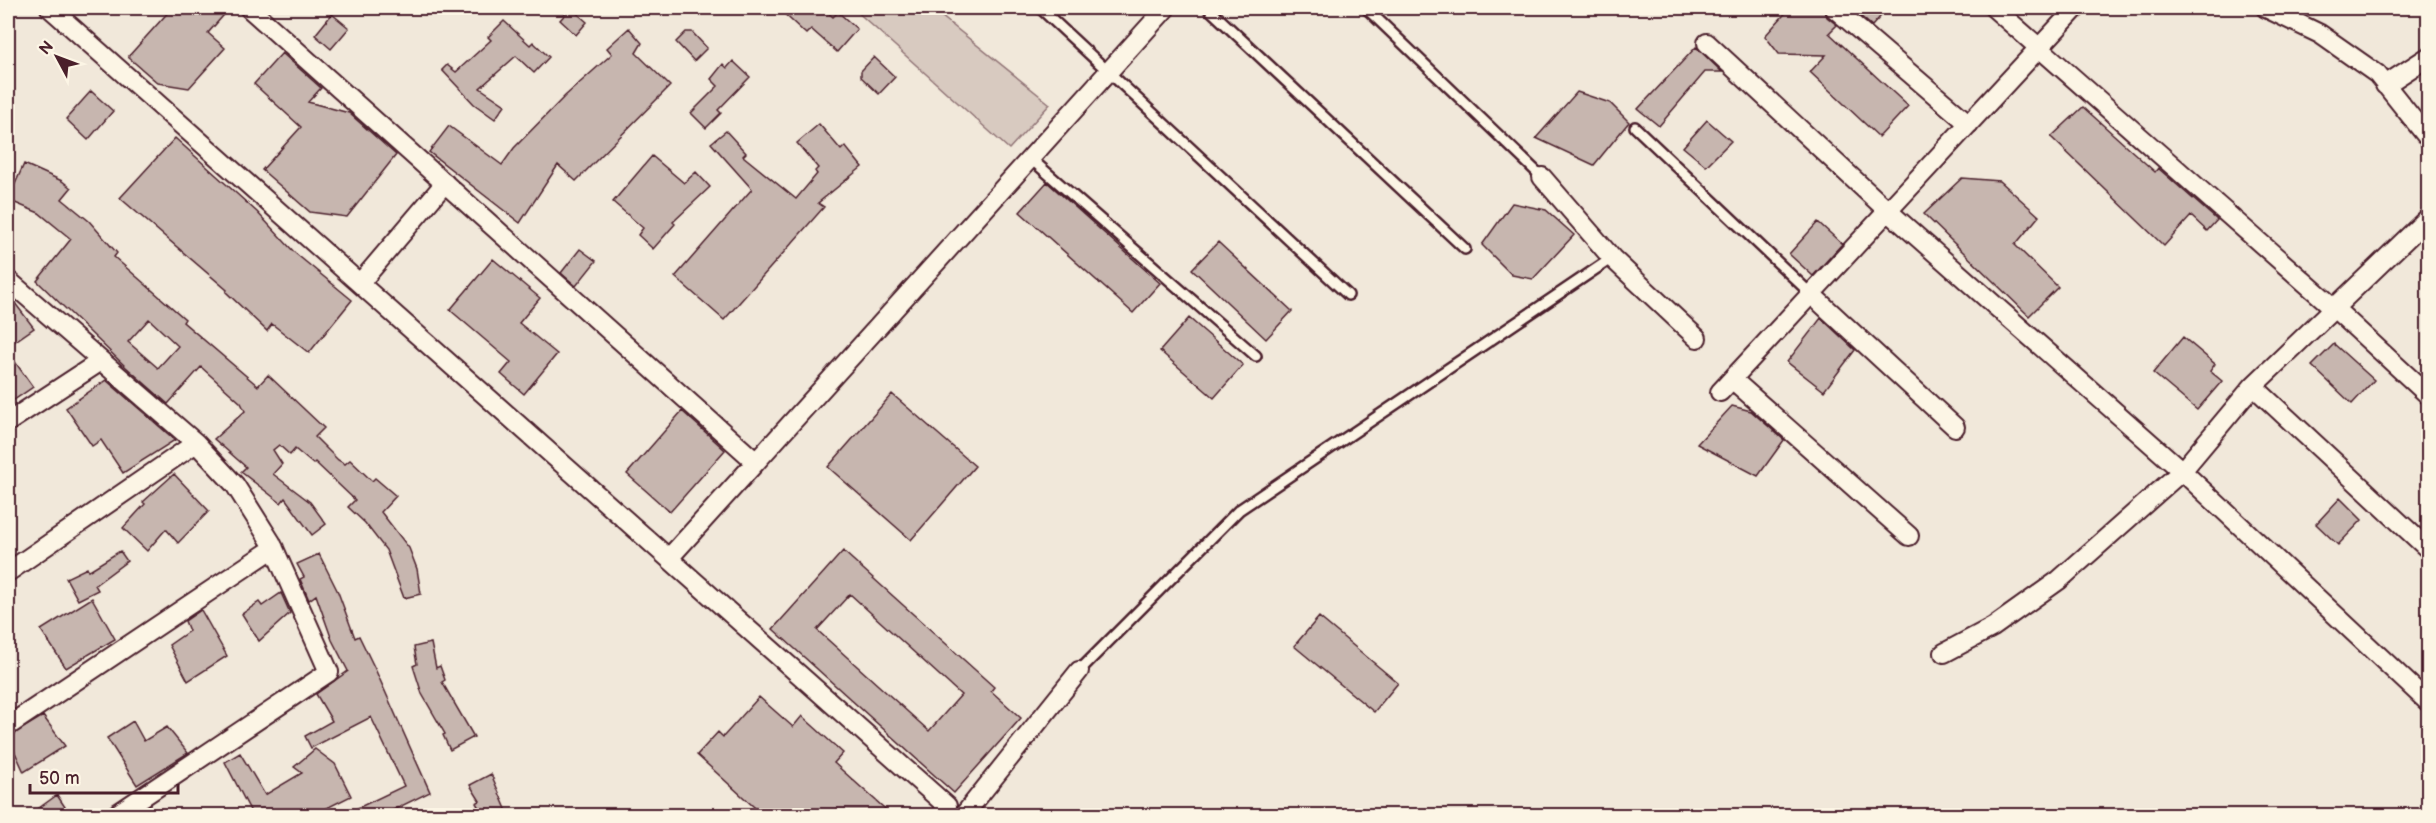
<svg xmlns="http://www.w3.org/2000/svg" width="2436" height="823" font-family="'Balsamiq Sans',sans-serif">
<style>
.green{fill:#d8cac0;stroke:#917476;stroke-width:1.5}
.building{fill:#c7b6af;stroke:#4a1f2b;stroke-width:1.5;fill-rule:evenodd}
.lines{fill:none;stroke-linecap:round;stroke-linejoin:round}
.lane-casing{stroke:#4a1f2b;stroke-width:14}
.street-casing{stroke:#4a1f2b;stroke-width:22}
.lane{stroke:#fcf5e5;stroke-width:9}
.street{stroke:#fcf5e5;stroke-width:18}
</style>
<rect width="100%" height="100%" fill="#f1e8da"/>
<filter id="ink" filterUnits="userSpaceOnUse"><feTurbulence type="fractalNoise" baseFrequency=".0167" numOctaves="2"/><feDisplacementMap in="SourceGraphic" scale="12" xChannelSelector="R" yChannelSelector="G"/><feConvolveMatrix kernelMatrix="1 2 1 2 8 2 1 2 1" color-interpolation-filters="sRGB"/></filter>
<g filter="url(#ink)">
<path class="green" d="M853,8h78l119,96 -41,45z"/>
<path class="building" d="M172,8h58l-22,25 17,15 -36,40 -31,-5 -30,-26z
M571,8l16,14 -11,13 -16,-15z
M778,8h45l10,9 5,-5 19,17 -20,23 -26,-23 -5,5z
M1790,8h34l3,9 10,8 -8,8 79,73 -29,31 -69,-65 16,-17 -47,-1 -14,-18z
M1851,8h37l-16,18z
M332,14l17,14 -18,21 -16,-14z
M504,21l26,24 3,-3 16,15 -15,16 -18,-17 -36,32 25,17 -10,14 -21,-15 -32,-34 5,-5 9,7 35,-32 -3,-3z
M629,28l13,15 -6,10 34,33 -94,95 -18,-16 -38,58 -91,-71 20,-26 53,39 12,-17 51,-52 47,-42 -5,-6z
M686,32h6l15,16 -13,13 -18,-19z
M1696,47l26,25h-17l-46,54 -21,-17z
M282,53l39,35 -13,14 41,11 47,42 -49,62 -37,-5 -48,-42 39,-43 -47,-43z
M874,57l21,20 -16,17 -18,-17v-6z
M733,61l17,16 -32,33 3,3 -15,15 -15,-15 27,-27 -7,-7 12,-15 4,4z
M91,91l22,20 -25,29 -22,-21z
M1577,92l33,11 19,19 -35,43 -58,-27z
M2083,107l72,65 3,-4 59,52 -10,11 -16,-15 -27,30 -113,-109z
M1707,120l24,21 -25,25 -23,-19z
M819,124l22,26 4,-4 17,21 -44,36 6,4 -100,113 -49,-43 77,-88 -41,-46 15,-12 20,22 -3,3 53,43 21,-25 -2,-3 3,-3 -21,-25z
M175,138l82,74 38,41 57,47 -43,53 -37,-29 -5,7 -41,-39 1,-2 -107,-92z
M652,156l32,27 12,-11 14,15 -37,35 2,2 -22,25 -15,-14 5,-7 -30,-26z
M24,164l38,17 9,7 -9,11 27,22 28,32 -3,4 71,62 -2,3 75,64 10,-11 56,53 -9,9 23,23 7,4 5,-4 22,21 3,-3 21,18 -15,16 28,36 8,21 4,25 -17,4 -18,-48 -21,-27 -17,-16 7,-7 -40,-38 -2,2 -18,-15 -5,6 -11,-10 -6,5 9,14 -9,10 37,28 16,22 -14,11 -27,-37 -4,5 -40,-31 5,-5 -32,-28 31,-28 -4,-8 -40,-36 -33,37 -42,-37 -89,-86 34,-42 -32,-26 -31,-13v-18l7,2zM149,319l29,27 -20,22 -30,-26z
M1962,178l38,3 39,35 -24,29 43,42 -29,29 -105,-102z
M1047,182l113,101 -27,30 -113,-101z
M1512,203l34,7 28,25 -41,44 -21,-4 -30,-30z
M1818,222l24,22 -29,32 -24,-22z
M1218,242l74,69 -26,28 -74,-70z
M580,249l16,12 -20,25 -15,-13z
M493,259l47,39 -21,25 38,31 -33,40 -23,-20 10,-12 -61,-52z
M8,294l26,34 -26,18z
M1189,318l54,47 -29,33 -54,-47z
M1821,318l34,32 -31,41 -37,-29z
M2183,337l32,27 -5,7 12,10 -25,29 -44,-37z
M2334,344l40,36 -22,24 -40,-38z
M8,352l25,35 -25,17z
M106,380l69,60 -52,33 -22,-33 -9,6 -26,-38z
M892,394l83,72 -64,74 -83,-73z
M1732,406l19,5 33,29 -26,36 -61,-32z
M682,411l43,39 -55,62 -43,-38z
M174,474l35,37 -31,32 -12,-14 -19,22 -24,-23 22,-24 -2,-2z
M2340,498l22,22 -24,25 -22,-21z
M120,551l7,10 -32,24 3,5 -20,10 -12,-22 21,-10 1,3z
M843,551l151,136 -3,4 30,27 -67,75 -181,-164zM850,594l111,101 -32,36 -112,-101z
M319,554l19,38 17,46 4,-2 17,35 54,121 -37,18 3,6h-55l63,-30 -33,-69 -60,31 -6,-12 27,-15 -16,-27 32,-23 -16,-31 -16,-45 -7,5 -9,-21 4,-2 -7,-13z
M281,593l9,20 -31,28 -17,-27 17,-12 3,4z
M92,598l23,41 -49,29 -25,-38z
M201,610l26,46 -39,25 -19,-36 20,-14 -4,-10z
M1319,617l79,66 -24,29 -80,-66z
M431,643l5,25 4,-2 5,14 -3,2 32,55 -24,13 -7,-15 2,-1 -23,-40 -9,-28 4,-2 -3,-17z
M759,697l34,30 9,-11 41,37 -9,10 59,53h-129l-67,-61 21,-23 5,5z
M43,716l22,30 -41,26 -16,-35z
M133,721l11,20 23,-14 21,26 -51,32 -30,-47z
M315,749l20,15 16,32 -40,20h-58l-28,-54 15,-9 25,42 37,-22 -8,-6z
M491,774l18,42h-25l-8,-13 4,-2 -10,-16z
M57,795l14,21h-43z"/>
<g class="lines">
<defs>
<path id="lane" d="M1040,8l308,287
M1208,8l257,241
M1366,8l176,169
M1635,127l176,167
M1030,158l226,198
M1079,671l160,-161 373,-252"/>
<path id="street" d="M50,8l897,798
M249,8l507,454 -87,96
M1994,8l340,300 94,87
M2266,8l54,26 57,40 51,64
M1835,9l134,115
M1707,43l181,168 294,260 246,231
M2385,85l43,-28
M1542,177l70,81 85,80
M8,280l188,163 39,42 36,57 58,130 -215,144
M360,283l85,-100
M1811,294l144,133
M1732,379l177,157
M2253,386l175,163
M1720,392l356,-384
M8,422l93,-61
M756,462l410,-454
M8,572l188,-129
M1944,653l49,-26 66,-47 123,-109 71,-85 175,-168
M8,726l266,-178
M963,816l116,-145"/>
</defs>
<use href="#lane" class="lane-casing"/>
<use href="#street" class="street-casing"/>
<use href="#lane" class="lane"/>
<use href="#street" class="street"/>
</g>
</g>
<rect width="2436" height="823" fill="none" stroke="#fcf5e5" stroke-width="30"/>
<rect x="15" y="15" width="2406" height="793" fill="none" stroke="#4a1f2b" stroke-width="2" filter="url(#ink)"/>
<g transform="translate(57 57) rotate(311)" stroke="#fcf5e5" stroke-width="4.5" paint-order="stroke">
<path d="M0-4.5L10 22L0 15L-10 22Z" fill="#4a1f2b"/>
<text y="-9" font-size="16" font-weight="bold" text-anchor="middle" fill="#4a1f2b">N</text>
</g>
<path d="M30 784v9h148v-9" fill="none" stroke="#4a1f2b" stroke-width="3"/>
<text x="39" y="784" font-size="18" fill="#4a1f2b" stroke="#fcf5e5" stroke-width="4.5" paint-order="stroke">50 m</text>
</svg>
